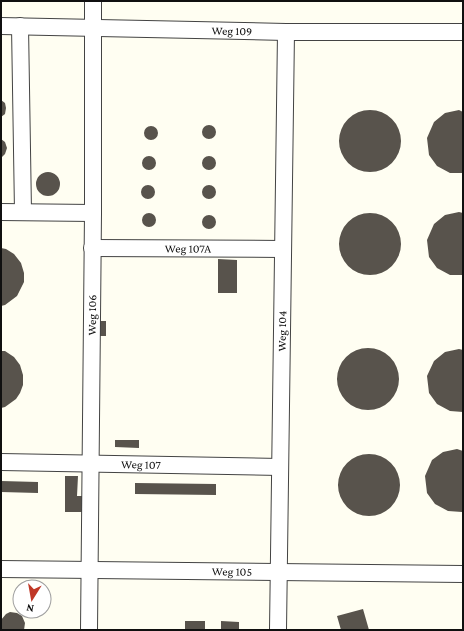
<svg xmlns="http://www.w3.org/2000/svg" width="464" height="631" font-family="'Crimson Pro',serif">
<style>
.building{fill:#58534c}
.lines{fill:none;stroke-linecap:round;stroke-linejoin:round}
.minor-casing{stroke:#434343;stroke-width:18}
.minor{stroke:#fff;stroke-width:16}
.labels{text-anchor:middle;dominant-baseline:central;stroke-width:4;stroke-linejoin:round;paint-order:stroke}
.street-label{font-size:12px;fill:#101010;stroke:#fff}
</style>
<rect width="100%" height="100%" fill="#fffef2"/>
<path class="building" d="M1,100l4,3 1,5 -1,6 -4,3z
M339 141a31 31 0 1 1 62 0a31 31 0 1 1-62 0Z
M459,110l4,2v61h-13l-13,-7 -8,-11 -2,-17 7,-16 11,-9z
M202 132a7 7 0 1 1 14 0a7 7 0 1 1-14 0Z
M144 133a7 7 0 1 1 14 0a7 7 0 1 1-14 0Z
M1,139l4,3 2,6 -2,6 -4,4z
M202 163a7 7 0 1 1 14 0a7 7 0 1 1-14 0Z
M142 163a7 7 0 1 1 14 0a7 7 0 1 1-14 0Z
M36 184a12 12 0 1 1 24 0a12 12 0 1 1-24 0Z
M141 192a7 7 0 1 1 14 0a7 7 0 1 1-14 0Z
M202 192a7 7 0 1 1 14 0a7 7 0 1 1-14 0Z
M459,212l4,1v62h-13l-13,-7 -8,-11 -2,-17 7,-16 11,-9z
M339 244a31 31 0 1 1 62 0a31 31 0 1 1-62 0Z
M142 220a7 7 0 1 1 14 0a7 7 0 1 1-14 0Z
M202 222a7 7 0 1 1 14 0a7 7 0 1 1-14 0Z
M1,248l5,1 8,5 7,9 3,10v9l-7,14 -12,9 -4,1z
M218,259l19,1v33h-19z
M96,321h10v15h-10z
M337 379a31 31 0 1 1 62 0a31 31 0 1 1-62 0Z
M459,349l4,1v62l-13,-1 -13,-7 -8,-11 -2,-17 7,-15 11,-9z
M1,351h4l9,6 6,8 3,10v10l-3,8 -4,6 -11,8 -4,1z
M115,440h24v8l-24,-1z
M457,449l6,2 -1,61 -14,-1 -13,-7 -8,-11 -2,-17 7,-16 11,-8z
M338 485a31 31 0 1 1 62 0a31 31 0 1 1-62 0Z
M65,476h13l-1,20h7v16h-19z
M1,481l37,1v11l-37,-1z
M135,483l81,1v11l-81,-1z
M363,609l6,21h-28l-4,-14z
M10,612l7,1 5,3 3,7 -1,7h-22l-1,-10 5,-6z
M185,621h20v9h-20z
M221,621l18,1v8h-18z"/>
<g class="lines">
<defs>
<g id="minor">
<path id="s1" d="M1,26l285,6h177"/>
<path d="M20,26l3,186"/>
<path d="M1,212l92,1"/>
<path id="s2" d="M92,248l191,1"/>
<path id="s3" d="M1,462l279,5"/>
<path id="s4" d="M1,569l462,5"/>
<path id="s5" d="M89,630l4,-417v-212"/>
<path id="s6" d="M278,630l8,-598"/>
</g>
</defs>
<use href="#minor" class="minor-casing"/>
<use href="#minor" class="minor"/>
</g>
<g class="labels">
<g class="street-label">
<text stroke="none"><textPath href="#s1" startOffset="231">Weg 109</textPath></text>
<text stroke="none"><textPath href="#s2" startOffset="96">Weg 107A</textPath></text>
<text stroke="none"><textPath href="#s5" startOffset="315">Weg 106</textPath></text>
<text stroke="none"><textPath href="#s6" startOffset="299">Weg 104</textPath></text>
<text stroke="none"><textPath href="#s3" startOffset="140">Weg 107</textPath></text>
<text stroke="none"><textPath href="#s4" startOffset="231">Weg 105</textPath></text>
</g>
</g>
<rect width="464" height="631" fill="none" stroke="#101010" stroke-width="4"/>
<g transform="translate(32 599) rotate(191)"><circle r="19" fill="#ffffff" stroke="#9f9f9f"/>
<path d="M0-3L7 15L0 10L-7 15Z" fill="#c03827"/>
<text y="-6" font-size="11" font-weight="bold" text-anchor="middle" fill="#101010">N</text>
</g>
</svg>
